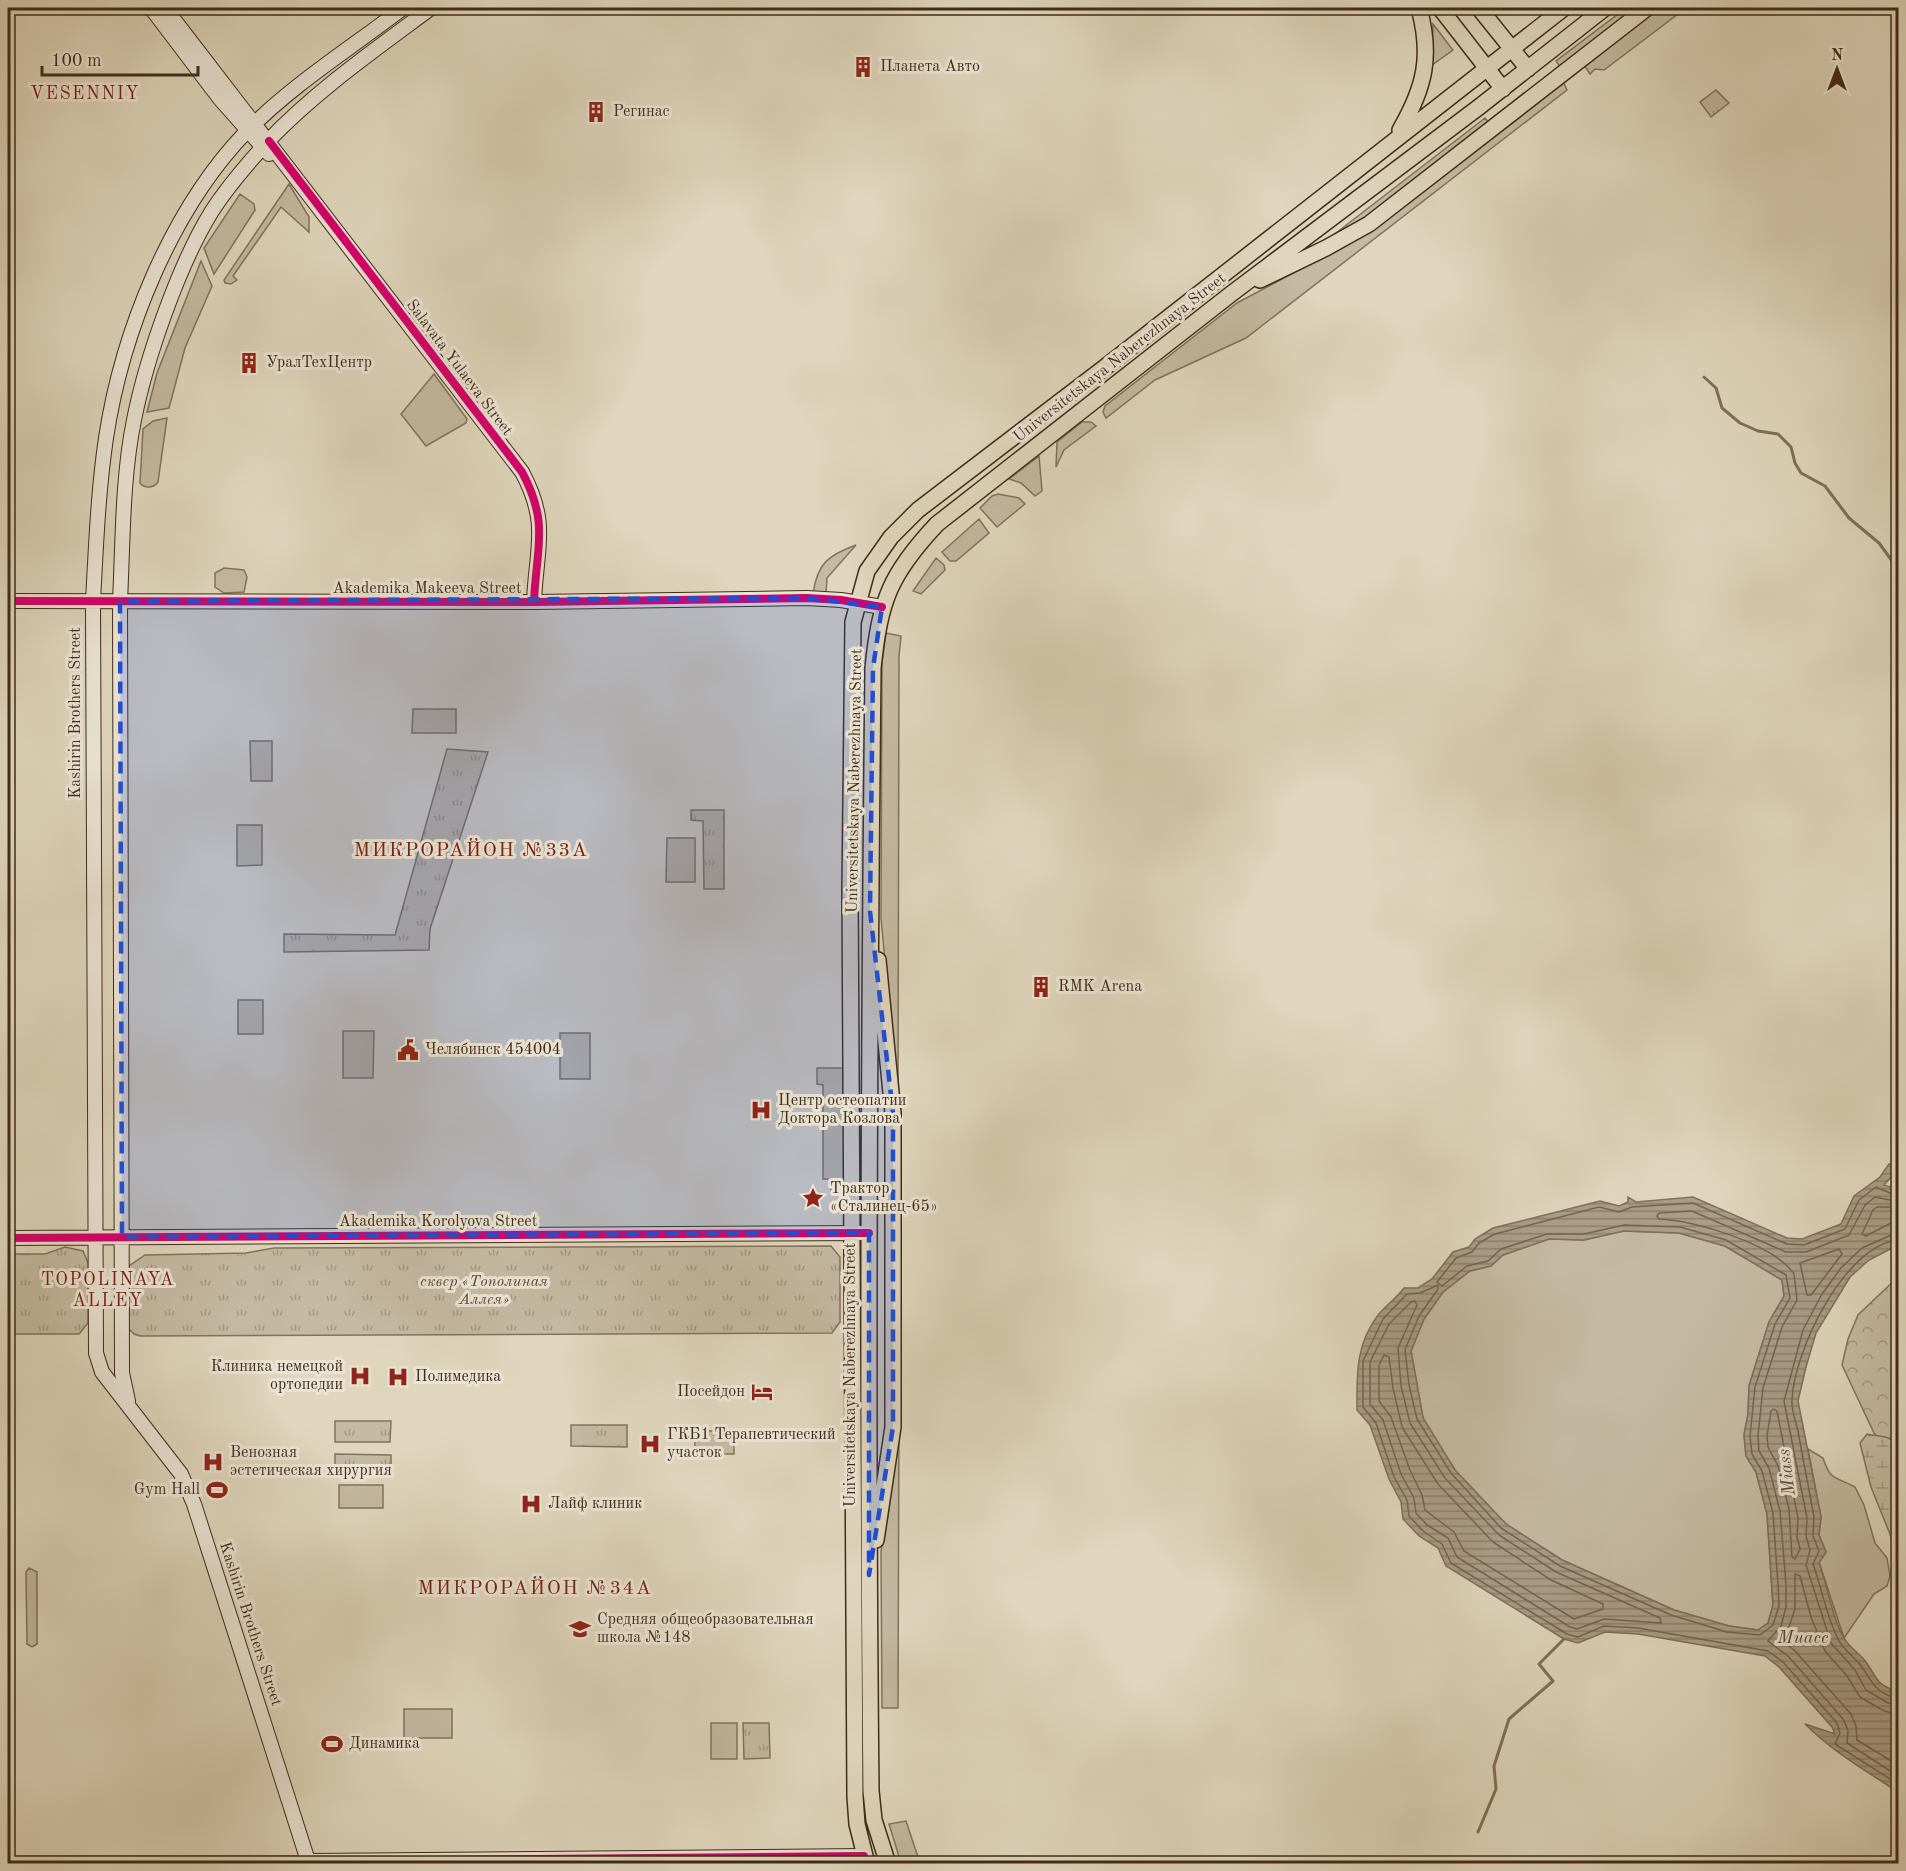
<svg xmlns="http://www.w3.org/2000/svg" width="1906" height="1871" font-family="'Old Standard TT',serif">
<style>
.grass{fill:#c4b9a1;stroke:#83725e;stroke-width:1.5}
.forest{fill:url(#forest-crowns);stroke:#83725e;stroke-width:1.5}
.wetland{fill:url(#wetland-marsh);stroke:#83725e;stroke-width:1.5}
.park{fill:url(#park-tufts);stroke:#83725e;stroke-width:1.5}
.water{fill:url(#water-rules);stroke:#806f5b;stroke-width:1.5;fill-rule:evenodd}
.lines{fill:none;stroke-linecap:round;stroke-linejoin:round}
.shore{stroke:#766450;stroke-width:1.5}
.stream{stroke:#806f5b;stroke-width:3}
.street-casing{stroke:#695643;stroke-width:12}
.secondary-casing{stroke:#422b1a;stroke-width:16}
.primary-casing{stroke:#422b1a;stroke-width:18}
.street{stroke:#eae4d4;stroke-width:9}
.secondary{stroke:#eae4d4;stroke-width:14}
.primary{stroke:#dfd6bd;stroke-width:15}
.cycleway-casing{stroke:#eae4d4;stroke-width:11}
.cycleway{stroke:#d6006c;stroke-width:8}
.marked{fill:#1d4ed8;fill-opacity:0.2;stroke:#1d4ed8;stroke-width:4.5;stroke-dasharray:12 8;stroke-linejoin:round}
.labels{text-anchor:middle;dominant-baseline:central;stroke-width:6;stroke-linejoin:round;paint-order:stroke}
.poi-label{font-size:16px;fill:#422b1a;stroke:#eae4d4;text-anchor:start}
.street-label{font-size:16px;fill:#422b1a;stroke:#eae4d4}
.park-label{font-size:16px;font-style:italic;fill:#5c4735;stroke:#eae4d4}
.neighbourhood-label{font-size:18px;letter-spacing:1.5px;fill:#7a1f14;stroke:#eae4d4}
.water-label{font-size:18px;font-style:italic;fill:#5c4735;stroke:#eae4d4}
.quarter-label{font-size:20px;letter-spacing:1.5px;fill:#7a1f14;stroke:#eae4d4}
</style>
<defs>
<pattern id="forest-crowns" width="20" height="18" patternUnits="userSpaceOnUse" patternTransform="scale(1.5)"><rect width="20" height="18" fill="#c4b9a1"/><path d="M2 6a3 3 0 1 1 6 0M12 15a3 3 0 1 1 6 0" fill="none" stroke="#a19782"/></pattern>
<pattern id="wetland-marsh" width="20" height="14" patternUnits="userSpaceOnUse" patternTransform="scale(1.5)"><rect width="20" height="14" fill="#c4b9a1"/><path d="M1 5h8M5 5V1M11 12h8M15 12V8" fill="none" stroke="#a19782"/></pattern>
<pattern id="park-tufts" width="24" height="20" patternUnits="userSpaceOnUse" patternTransform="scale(1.5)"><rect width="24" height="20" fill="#c4b9a1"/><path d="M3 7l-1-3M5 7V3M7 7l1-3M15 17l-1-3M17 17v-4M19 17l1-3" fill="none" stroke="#a19782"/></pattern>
<pattern id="water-rules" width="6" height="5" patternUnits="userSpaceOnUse" patternTransform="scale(1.5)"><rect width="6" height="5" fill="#aa9c86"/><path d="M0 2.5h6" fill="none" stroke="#8c7f6d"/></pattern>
</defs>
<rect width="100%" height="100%" fill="#dfd6bd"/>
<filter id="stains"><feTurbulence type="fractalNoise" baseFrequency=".00333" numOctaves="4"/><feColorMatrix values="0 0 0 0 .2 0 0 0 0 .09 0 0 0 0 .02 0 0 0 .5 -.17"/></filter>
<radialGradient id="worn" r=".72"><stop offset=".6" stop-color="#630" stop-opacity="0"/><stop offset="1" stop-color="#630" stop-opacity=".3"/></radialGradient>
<path class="grass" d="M1626,8h13l-78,60 -5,-7z
M1655,8h31l-82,62 -9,-1 -5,5 -6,-9z
M1433,24l20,26 -21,15z
M1563,81l4,9 -321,248 -91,42 -49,38 -3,-6 2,-6 132,-103 120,-64z
M1485,118l4,6 -125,96 -41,23z
M289,184l20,33v15l-28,-25 -48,69 4,4 -6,4 -6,-1 -1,-3z
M240,194l14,10 1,6 -41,64 -10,-26z
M201,261l11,25 -27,62 -16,60 -22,4 10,-39z
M434,374l33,45 -1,4 -40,23 -25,-32z
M167,418l-9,64c-4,6 -13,7 -18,1l3,-54 10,-8z
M1082,422h9l5,4 -32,24 -8,17 1,-25z
M1039,456l3,35 -7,5 -14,-13 -12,-4z
M998,494l21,4 6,6 -28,23 -17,-19 12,-12z
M979,519l10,14 -33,28h-6l-8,-9z
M856,545l-29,33 -1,16h-13c4,-31 16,-39 43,-49z
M936,558l8,7 1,5 -24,24 -8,-3z
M224,568l20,2 3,7 -3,15 -20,1 -9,-6v-14z
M886,633l15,3 -2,20 -1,446 -17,-184 1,-255z
M413,709h43v24h-44z
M250,741h22v40h-21z
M237,825h25v40l-25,1z
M667,838h28v44h-29z
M238,1000h25v34h-25z
M343,1031h31l-1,47h-30z
M560,1033h30v46h-30z
M817,1068h27v123h-13v-12h-8v-94l-6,-1z
M1623,1231l56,2 46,13 57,34 2,16 -15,26 -20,64 -1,28 -4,21 2,21 10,16 11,42 6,92 -5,17 -10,7 -29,-4 -55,-16 -112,-50 -56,-36 -51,-54 -32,-52 -12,-67 13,-32 19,-27 27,-21 21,-5 12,-11 46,-16 35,1z
M899,1413l-1,295h-16l-1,-157 8,-41z
M695,1431h39v23h-39z
M1808,1449l15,9c8,24 12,18 32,29l9,18 11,38 12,15 3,18 -3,10 -13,8 -30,44 -25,-76 7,-10 -7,-17 2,-18z
M339,1485h44v23h-44z
M29,1568l8,4v72l-5,3 -5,-3 -1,-72z
M404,1709h48v29h-48z
M711,1723h26v36h-26z
M906,1821l14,42h-19l-12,-39z"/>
<path class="forest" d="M1898,1277v160l-17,3 -7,-7 -32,-68 6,-26 10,-24z"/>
<path class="wetland" d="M1867,1434l18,3 13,5v112l-27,-67 -11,-44z"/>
<path class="park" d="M1716,90l13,13 -18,14 -11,-15z
M447,749l41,3 -58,177 -1,21 -145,2v-18l111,1z
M691,810h33v79h-20l-1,-68 -12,-1z
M831,1246l9,11v65l-8,11 -692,3 -6,-2 -6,-6 1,-62 16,-11 101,-2 28,-5z
M65,1247l18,4 5,12v60l-9,11h-71v-80h37z
M335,1421h56l-1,21h-55z
M571,1425h56v22l-56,-1z
M335,1454l56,1v21l-56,-1z
M743,1723h26l1,35 -26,1z"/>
<path class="water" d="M1889,1164h9l-1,7 -13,14 6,2 8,-9v67l-29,15 -19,17 -34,56 -10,34 -8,34 23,116 -2,18 7,17 -7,11c8,21 14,58 25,75 5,9 15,15 22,24 12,17 9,22 32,30v100c-33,-22 -65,-40 -93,-68l30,10 -3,-7 -53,-60 -14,-11 -127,-22 -33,-2 -27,11 -14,-4 -118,-73 -8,-18 -19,-12 -16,-17 -2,-17 -12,-23 -19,-54 -13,-15c0,-35 -2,-64 21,-95 8,-10 19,-17 26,-27h14l14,-9 21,-27 16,-5 6,-8 18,-11 107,-27 19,5 9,-4v-5l8,5 57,-5 94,41 15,1 39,-15 13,-28 26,-19zM1624,1231l55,2 46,13 57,34 2,16 -15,26 -20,64 -1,28 -4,21 2,21 10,16 11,42 6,91 -5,18 -10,7 -29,-4 -55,-16 -112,-50 -56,-36 -51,-54 -32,-52 -12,-67 13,-32 19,-27 27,-21 21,-5 12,-11 46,-16 35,1z"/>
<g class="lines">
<path class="shore" d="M1898,1187l-8,6 -14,-6 -17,13 -14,29 -41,16 -17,-1 -94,-41 -61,4 -13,5 -20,-5 -104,27 -16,9 -7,9 -16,6 -19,24 5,4 25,-20 21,-5 13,-12 46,-15h37l40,-9 56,2 46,13 60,35 4,23 -15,26 -20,63 -5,49 2,18 10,17 11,42 5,72 1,21 -6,19 -13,10 -33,-3 -56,-17 -111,-49 -59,-38 -50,-55 -34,-54 -8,-34 -4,-35 14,-34 19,-27v-4l-18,8 -13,1 -24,25 -20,42v46l13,16 18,54 13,23 2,16 14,15 19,13 9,19 116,71 11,3 26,-11 34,2 130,23 15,11 54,61 3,10 -5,11 63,40
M1898,1197l-8,3 -15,-3 -10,8 -16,30 -43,17h-20l-94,-41 -33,2 -2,3 2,3c35,1 115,25 135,55l3,26 -15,27 -19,61 -5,48 1,15 10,17 11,43 6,74v22l-5,19 -13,15 21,16 54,62 5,11 -1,13 51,33
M1898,1207h-21l-4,3 -11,24 4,2 23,-12 9,-1
M1898,1232l-36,16 -21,20 -19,26 -19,36 -19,71 23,117 -1,18 4,14 -4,15 25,78 24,27 11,20 22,13 10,2
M1898,1240c-54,6 -104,111 -106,160 -1,10 4,22 6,31 5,29 11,58 16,86l-1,19 6,15 -6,13c9,25 13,51 25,75 5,11 17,18 24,28 10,15 15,28 36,31
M1839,1249l3,5 -31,41h-4l-7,-32z
M1411,1302l4,-1 2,4 -19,43 3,38 9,37 35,55 54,57 57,37 104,46 1,5 -57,-4 -27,10 -7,-2 -113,-70 -9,-19 -21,-13 -11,-12 -2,-15 -13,-24 -18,-54 -13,-16v-42l19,-38z
M1384,1355l5,2 4,31 9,39 36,57 55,58 58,38 52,24v5l-29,10 -110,-68 -10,-19 -29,-22 -3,-15 -12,-25 -19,-53 -12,-16v-36z
M1774,1409l3,2 21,107 -1,19 3,12 -5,10 -3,-2 -3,-48 -11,-43 -10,-19 -1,-11 4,-25z
M1898,1714l-14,-3 -24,-14 -13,-21 -22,-25 -14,-34 -11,-41 -5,-2v35l-11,33 11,9 56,63 5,12 1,14 41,25"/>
<path class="stream" d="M1704,377l12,11 6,20 18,15 18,8 20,3 13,13 4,16 6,10 24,13 24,32 30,25 19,26
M1478,1832l18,-43 -2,-23 15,-47 44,-38 -14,-17 25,-25"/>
<defs>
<path id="street" d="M8,1861h301"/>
<path id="secondary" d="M151,8l69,91 49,55
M165,8l357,464c28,52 14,76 12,130
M8,601l526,1 273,-4 34,2 41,7
M8,1238l861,-5
M128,1401l-6,-28 -2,-772c3,-59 2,-122 14,-181 12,-61 45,-156 78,-209 16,-25 37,-49 57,-71 48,-50 107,-91 162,-132
M309,1861l555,-5
M309,1864l-115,-360 -13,-30 -79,-102 -6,-19 -3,-752c3,-54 5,-109 13,-163 16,-106 65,-228 140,-306 46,-47 105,-84 157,-124"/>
<path id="primary" d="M1440,8l63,81
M1479,8l49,61
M1400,130c25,-43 32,-74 19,-122
M1260,280l66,-32 43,-24 278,-216
M876,1540l17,-113v-314l-15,-153
M867,1864l-10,-40 -2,-27 -5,-907 3,-268 14,-51 24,-34 27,-27 186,-142 460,-360
M888,1864l-14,-44 -3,-29c-4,-374 -2,-749 2,-1123 7,-68 17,-94 64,-144l294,-230 248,-187 126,-99"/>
</defs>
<use href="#street" class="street-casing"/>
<use href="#secondary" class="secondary-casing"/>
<use href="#primary" class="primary-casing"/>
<use href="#street" class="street"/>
<use href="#secondary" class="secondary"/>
<use href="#primary" class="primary"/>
<defs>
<path id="cycleway" d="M269,141l253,331c28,52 14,76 12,130
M8,601l526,1 273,-4 34,2 41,7
M8,1238l861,-5
M8,1861h301l555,-5"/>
</defs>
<use href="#cycleway" class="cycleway-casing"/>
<use href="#cycleway" class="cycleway"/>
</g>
<path class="marked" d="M807,598l75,9 -9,61 -3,243 23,202v314l-24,148v-342l-747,4 -2,-636z"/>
<defs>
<symbol id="building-bare" viewBox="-9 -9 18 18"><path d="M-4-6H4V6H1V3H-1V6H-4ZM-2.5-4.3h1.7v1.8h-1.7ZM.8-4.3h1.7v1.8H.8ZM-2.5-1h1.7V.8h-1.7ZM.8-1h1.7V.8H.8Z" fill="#8f2418" stroke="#eae4d4" stroke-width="2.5" paint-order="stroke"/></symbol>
<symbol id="civic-bare" viewBox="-9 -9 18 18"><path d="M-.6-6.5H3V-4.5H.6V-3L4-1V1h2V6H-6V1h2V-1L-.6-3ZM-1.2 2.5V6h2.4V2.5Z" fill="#8f2418" stroke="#eae4d4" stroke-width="2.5" paint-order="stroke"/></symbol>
<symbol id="hospital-bare" viewBox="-9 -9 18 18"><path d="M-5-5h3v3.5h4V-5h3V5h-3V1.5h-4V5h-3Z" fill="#8f2418" stroke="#eae4d4" stroke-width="2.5" paint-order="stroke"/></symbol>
<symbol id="sight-bare" viewBox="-9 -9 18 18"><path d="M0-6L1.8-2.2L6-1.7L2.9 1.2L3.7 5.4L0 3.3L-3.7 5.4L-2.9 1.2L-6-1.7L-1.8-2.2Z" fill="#8f2418" stroke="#eae4d4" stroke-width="2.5" paint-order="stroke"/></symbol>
<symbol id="hotel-bare" viewBox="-9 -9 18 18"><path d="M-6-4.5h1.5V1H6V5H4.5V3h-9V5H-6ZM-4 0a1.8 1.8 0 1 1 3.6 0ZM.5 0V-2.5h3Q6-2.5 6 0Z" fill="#8f2418" stroke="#eae4d4" stroke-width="2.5" paint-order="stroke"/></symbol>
<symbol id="stadium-bare" viewBox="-9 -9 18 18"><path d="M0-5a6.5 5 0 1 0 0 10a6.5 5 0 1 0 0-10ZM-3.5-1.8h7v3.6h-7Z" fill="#8f2418" stroke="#eae4d4" stroke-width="2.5" paint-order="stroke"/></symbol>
<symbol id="school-bare" viewBox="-9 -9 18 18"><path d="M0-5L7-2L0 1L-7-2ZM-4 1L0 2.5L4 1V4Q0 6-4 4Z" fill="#8f2418" stroke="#eae4d4" stroke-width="2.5" paint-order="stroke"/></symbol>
</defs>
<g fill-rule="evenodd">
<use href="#building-bare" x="848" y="52" width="30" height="30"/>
<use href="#building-bare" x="581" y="97" width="30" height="30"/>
<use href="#building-bare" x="234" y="348" width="30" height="30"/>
<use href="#building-bare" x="1026" y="972" width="30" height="30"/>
<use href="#civic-bare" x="393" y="1035" width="30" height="30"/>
<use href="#hospital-bare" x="746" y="1095" width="30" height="30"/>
<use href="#sight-bare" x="798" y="1183" width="30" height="30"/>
<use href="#hospital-bare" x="345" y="1361" width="30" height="30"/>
<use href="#hospital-bare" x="383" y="1362" width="30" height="30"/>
<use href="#hotel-bare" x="747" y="1377" width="30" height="30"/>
<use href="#hospital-bare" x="635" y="1429" width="30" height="30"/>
<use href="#hospital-bare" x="198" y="1447" width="30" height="30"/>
<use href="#stadium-bare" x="202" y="1475" width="30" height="30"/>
<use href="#hospital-bare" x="516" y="1489" width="30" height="30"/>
<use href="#school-bare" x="565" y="1614" width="30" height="30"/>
<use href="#stadium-bare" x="317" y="1729" width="30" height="30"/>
</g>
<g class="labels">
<g class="poi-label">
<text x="880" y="67">Планета Авто</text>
<text x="613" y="112">Регинас</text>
<text x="266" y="363">УралТехЦентр</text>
<text x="1058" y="987">RMK Arena</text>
<text x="425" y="1050">Челябинск 454004</text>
<text x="778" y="1101">Центр остеопатии<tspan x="778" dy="18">Доктора Козлова</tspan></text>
<text x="830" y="1189">Трактор<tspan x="830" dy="18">«Сталинец-65»</tspan></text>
<text x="343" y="1367" text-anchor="end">Клиника немецкой<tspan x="343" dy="18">ортопедии</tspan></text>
<text x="415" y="1377">Полимедика</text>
<text x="745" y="1392" text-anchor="end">Посейдон</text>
<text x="667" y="1435">ГКБ1 Терапевтический<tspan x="667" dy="18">участок</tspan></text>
<text x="230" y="1453">Венозная<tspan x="230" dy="18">эстетическая хирургия</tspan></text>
<text x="200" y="1490" text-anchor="end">Gym Hall</text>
<text x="548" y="1504">Лайф клиник</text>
<text x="597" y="1620">Средняя общеобразовательная<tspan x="597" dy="18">школа №148</tspan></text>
<text x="349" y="1744">Динамика</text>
</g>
<g class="street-label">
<text transform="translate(1120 358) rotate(-38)">Universitetskaya Naberezhnaya Street</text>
<text transform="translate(459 368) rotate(53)">Salavata Yulaeva Street</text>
<text x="427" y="589">Akademika Makeeva Street</text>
<text transform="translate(76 713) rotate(-90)">Kashirin Brothers Street</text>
<text transform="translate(855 781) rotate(-89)">Universitetskaya Naberezhnaya Street</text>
<text x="438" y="1222">Akademika Korolyova Street</text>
<text transform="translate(851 1375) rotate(-90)">Universitetskaya Naberezhnaya Street</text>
<text transform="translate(250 1624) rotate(72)">Kashirin Brothers Street</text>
</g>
<g class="park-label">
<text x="484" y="1282">сквер «Тополиная<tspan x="484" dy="18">Аллея»</tspan></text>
</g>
<g class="neighbourhood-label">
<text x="85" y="94">VESENNIY</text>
<text x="108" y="1280">TOPOLINAYA<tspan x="108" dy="21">ALLEY</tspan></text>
</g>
<g class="water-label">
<text transform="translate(1787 1472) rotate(-97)">Miass</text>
<text x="1803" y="1638">Миасс</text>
</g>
<g class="quarter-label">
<text x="471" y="851">МИКРОРАЙОН №33А</text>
<text x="535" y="1589">МИКРОРАЙОН №34А</text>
</g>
</g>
<rect width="1906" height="1871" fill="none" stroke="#dfd6bd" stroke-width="30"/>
<rect x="9" y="9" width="1888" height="1853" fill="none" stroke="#422b1a" stroke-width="3"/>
<rect x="15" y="15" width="1876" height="1841" fill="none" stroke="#422b1a" stroke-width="1.5"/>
<g transform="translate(1837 69)" stroke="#eae4d4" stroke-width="4.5" paint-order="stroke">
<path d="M0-4.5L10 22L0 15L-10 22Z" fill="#422b1a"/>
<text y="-9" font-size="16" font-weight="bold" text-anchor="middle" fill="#422b1a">N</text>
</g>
<path d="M42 66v9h156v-9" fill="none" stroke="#422b1a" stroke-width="3"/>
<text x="51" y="66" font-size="18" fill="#422b1a" stroke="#eae4d4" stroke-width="4.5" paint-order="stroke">100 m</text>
<rect width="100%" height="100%" filter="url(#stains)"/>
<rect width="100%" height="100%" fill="url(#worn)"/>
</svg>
